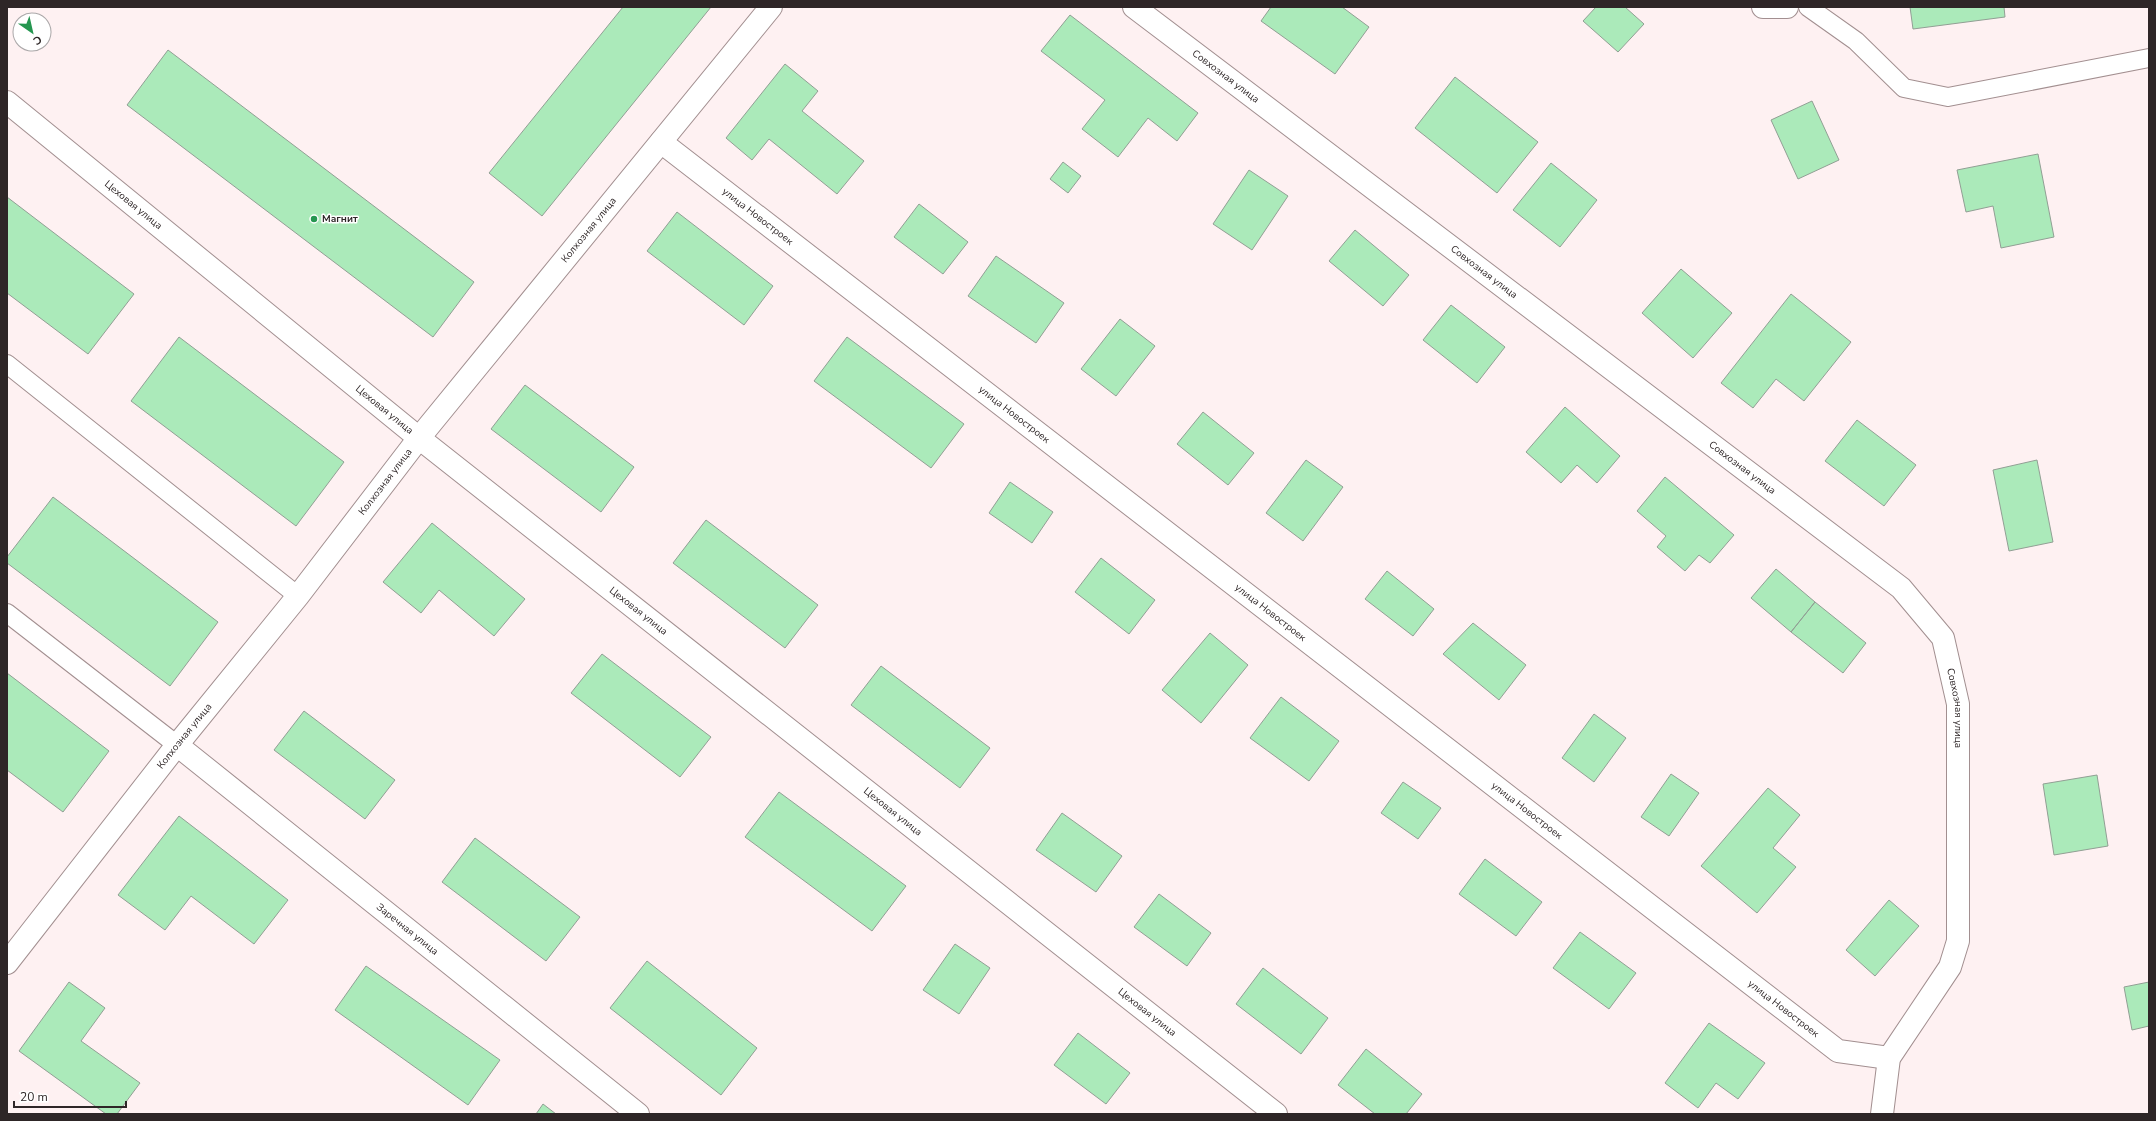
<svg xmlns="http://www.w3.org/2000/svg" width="2156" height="1121" font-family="'Nunito Sans',sans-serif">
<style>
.building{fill:#abeaba;stroke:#919f94}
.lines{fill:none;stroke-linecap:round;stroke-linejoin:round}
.lane-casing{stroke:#a28f90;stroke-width:20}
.street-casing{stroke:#a28f90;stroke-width:24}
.lane{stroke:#fff;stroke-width:18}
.street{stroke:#fff;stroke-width:22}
.poi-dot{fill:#259650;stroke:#fff;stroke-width:1.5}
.labels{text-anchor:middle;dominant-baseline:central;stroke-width:3;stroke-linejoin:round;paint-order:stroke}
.street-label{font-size:10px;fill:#2e2627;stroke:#fff}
.poi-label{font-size:10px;font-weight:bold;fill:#2e2627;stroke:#fff;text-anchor:start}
</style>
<rect width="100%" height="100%" fill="#fef1f2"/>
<path class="building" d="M623,7h88l-169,209 -53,-43z
M1271,7h71l27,20 -34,47 -74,-53z
M1596,7h29l19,17 -26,28 -35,-31z
M1910,7h94l1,10 -92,12z
M1070,15l128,98 -21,28 -29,-23 -30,39 -36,-28 23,-29 -64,-49z
M168,50l306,232 -41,55 -306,-232z
M785,64l33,27 -16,20 62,50 -27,33 -68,-55 -17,21 -26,-22z
M1455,77l83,65 -41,51 -82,-65z
M1812,101l27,59 -41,19 -27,-59z
M2038,154l16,83 -53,11 -8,-42 -27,6 -9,-42z
M1063,162l18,14 -13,17 -18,-14z
M1551,163l46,37 -37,47 -47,-37z
M1249,170l39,26 -36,54 -39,-26z
M7,197l127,97 -46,60 -81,-61z
M919,204l49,38 -25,32 -49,-37z
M677,212l96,74 -29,39 -97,-74z
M1355,230l54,45 -26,31 -54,-45z
M996,256l68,47 -28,40 -68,-47z
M1681,269l51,44 -39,45 -51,-45z
M1791,294l60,48 -47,59 -28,-22 -23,29 -32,-25z
M1451,305l54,42 -28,36 -54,-43z
M1120,319l35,27 -39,50 -35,-27z
M179,337l165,125 -48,64 -165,-125z
M847,337l117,87 -33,44 -117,-87z
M525,385l109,82 -33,45 -110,-83z
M1565,407l55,49 -23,27 -20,-18 -16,18 -35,-31z
M1203,412l51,41 -26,32 -51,-41z
M1857,420l59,45 -32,41 -59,-45z
M1306,460l37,27 -40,54 -37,-28z
M2037,460l16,82 -44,9 -16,-81z
M1665,477l69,58 -24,28 -11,-8 -14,16 -28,-24 9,-11 -29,-25z
M1010,482l43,30 -21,31 -43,-30z
M53,497l165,125 -48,64 -163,-123v-6z
M706,520l112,85 -33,43 -112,-85z
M432,523l93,76 -31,37 -55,-46 -18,23 -38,-31z
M1101,558l54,42 -26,34 -54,-42z
M1776,569l39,33 -24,30 -40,-34z
M1387,571l47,38 -21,27 -48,-37z
M1815,602l51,41 -23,30 -52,-41z
M1473,623l53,42 -27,35 -56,-46z
M1210,633l38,32 -47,58 -39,-33z
M602,654l109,83 -31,40 -109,-84z
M881,666l109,82 -30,40 -109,-83z
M7,673l102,78 -46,61 -56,-42z
M1281,697l58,44 -30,40 -59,-43z
M304,711l91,69 -30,39 -91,-69z
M1594,714l32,24 -32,44 -32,-24z
M1671,774l28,19 -30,43 -28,-19z
M2097,775l11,71 -54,9 -11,-71z
M1403,782l38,26 -23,31 -37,-26z
M1768,788l32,27 -27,33 23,19 -39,46 -56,-47z
M779,792l127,94 -34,45 -127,-94z
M1062,813l60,43 -26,36 -60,-42z
M179,816l109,84 -34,44 -63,-48 -26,34 -47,-35z
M475,838l105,79 -34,44 -104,-79z
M1485,859l57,43 -26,34 -57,-42z
M1159,894l52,39 -24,33 -53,-39z
M1889,900l30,26 -44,50 -29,-26z
M1580,932l56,41 -27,36 -56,-41z
M955,944l35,24 -31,46 -36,-24z
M647,961l110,87 -36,47 -111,-87z
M366,966l134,94 -32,45 -133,-95z
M1263,968l65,50 -27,36 -65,-50z
M69,982l36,26 -24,33 59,42 -23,31h-11l-87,-63z
M2149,982v44l-17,4 -8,-43z
M1709,1023l56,40 -27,36 -22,-16 -18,25 -33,-25z
M1078,1033l52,40 -24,31 -52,-39z
M1366,1049l56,45 -16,20h-31l-37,-29z
M543,1104l13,10h-20z"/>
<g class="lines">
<defs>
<path id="lane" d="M1808,7l48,34 48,47 44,9 201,-39
M7,364l291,232
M7,613l170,132"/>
<g id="street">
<path id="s1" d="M1134,7l767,581 42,50 15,66v237l-8,26 -61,91 -7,56"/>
<path d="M1763,7h24"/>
<path id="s2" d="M7,102l412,336 857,676"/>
<path id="s3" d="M661,142l1177,909 51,7"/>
<path id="s4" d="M177,745l461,369"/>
<path id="s5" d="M7,963l170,-218 121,-149 121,-158 352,-431"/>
</g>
</defs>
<use href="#lane" class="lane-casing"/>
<use href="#street" class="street-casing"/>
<use href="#lane" class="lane"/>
<use href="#street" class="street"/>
</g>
<circle class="poi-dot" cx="314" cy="219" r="4"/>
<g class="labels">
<g class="street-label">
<text stroke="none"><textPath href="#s1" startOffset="115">Совхозная улица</textPath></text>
<text stroke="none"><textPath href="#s2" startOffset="163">Цеховая улица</textPath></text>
<text stroke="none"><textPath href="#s3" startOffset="122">улица Новостроек</textPath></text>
<text stroke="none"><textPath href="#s5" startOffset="936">Колхозная улица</textPath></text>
<text stroke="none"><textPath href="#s1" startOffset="439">Совхозная улица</textPath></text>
<text stroke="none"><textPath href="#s2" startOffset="487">Цеховая улица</textPath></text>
<text stroke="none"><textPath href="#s3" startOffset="446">улица Новостроек</textPath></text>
<text stroke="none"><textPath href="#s1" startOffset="763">Совхозная улица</textPath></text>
<text stroke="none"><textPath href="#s5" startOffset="612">Колхозная улица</textPath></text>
<text stroke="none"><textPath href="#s2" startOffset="811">Цеховая улица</textPath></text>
<text stroke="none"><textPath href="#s3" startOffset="770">улица Новостроек</textPath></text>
<text stroke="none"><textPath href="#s1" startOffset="1099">Совхозная улица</textPath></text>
<text stroke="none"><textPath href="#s5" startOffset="288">Колхозная улица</textPath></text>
<text stroke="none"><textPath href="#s3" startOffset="1094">улица Новостроек</textPath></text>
<text stroke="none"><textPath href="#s2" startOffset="1135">Цеховая улица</textPath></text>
<text stroke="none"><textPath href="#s4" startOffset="295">Заречная улица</textPath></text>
<text stroke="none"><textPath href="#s3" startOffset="1418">улица Новостроек</textPath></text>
<text stroke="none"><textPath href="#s2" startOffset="1459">Цеховая улица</textPath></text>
</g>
<g class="poi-label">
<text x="322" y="219">Магнит</text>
</g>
</g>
<rect width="2156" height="1121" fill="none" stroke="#2e2627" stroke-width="16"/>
<g transform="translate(32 32) rotate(146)"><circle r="19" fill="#ffffff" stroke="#aba8a9"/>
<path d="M0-3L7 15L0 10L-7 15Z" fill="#259650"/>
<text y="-6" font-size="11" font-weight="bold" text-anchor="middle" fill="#2e2627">С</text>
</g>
<path d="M14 1101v6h112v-6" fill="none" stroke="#2e2627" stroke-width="2"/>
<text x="20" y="1101" font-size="12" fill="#2e2627" stroke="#ffffff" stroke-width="3" paint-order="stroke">20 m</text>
</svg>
